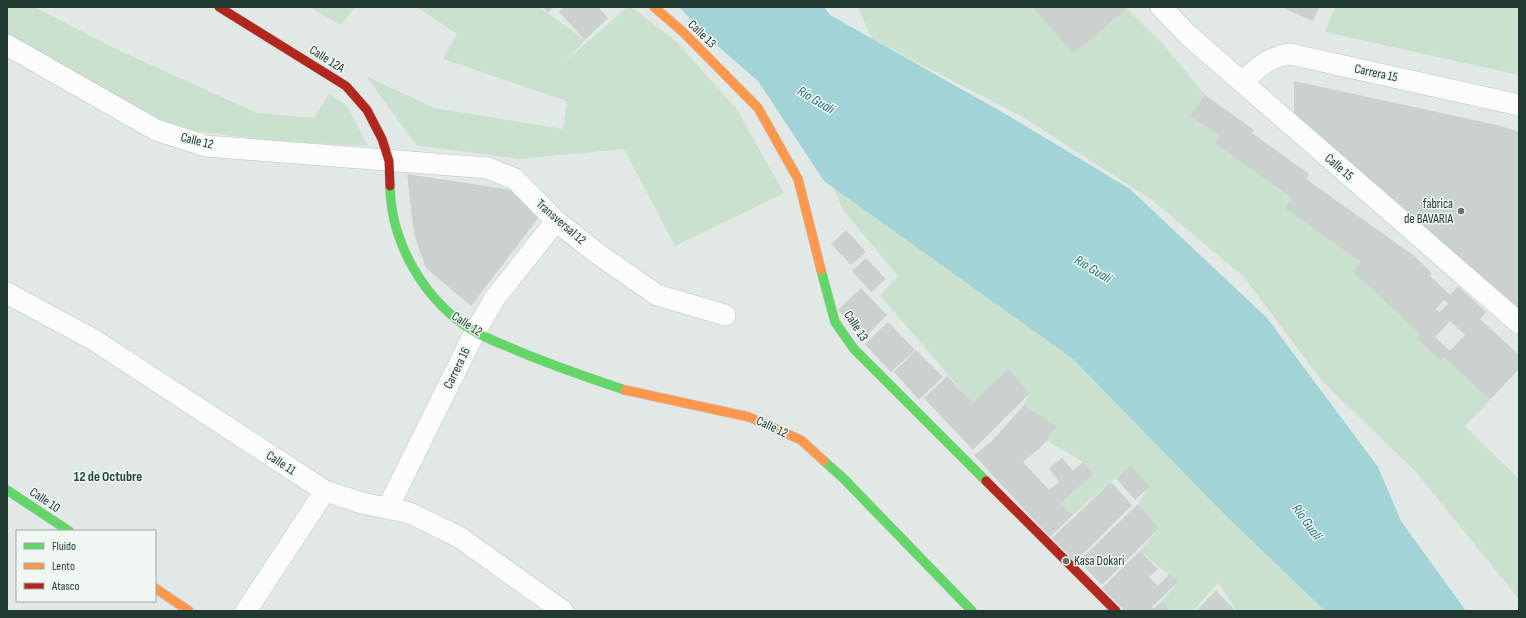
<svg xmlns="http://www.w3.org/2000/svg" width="1526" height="618" font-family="'Sofia Sans Condensed',sans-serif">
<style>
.green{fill:#cbe1d0}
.water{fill:#a2d3d6}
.building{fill:#cbd1ce;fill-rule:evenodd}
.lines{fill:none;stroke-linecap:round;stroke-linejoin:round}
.street-casing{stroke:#bfc5c2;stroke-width:22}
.fast-casing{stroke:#bec6c2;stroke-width:10}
.slow-casing{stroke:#bec6c2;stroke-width:10}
.jam-casing{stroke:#bec6c2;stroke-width:10}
.street{stroke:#fbfcfb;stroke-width:21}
.fast{stroke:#63d668;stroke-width:9}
.slow{stroke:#ff974d;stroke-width:9}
.jam{stroke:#b3261e;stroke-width:9}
.poi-dot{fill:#657770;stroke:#f0f7f3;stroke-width:1.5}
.labels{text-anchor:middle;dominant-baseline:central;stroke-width:3;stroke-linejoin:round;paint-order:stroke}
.street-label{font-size:13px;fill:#213a31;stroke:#f0f7f3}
.poi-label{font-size:13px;fill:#213a31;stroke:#f0f7f3;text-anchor:end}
.water-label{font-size:14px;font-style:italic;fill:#1c6d75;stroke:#f0f7f3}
.neighbourhood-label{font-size:14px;font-weight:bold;fill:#1d4c3d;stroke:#f0f7f3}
</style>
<rect width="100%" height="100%" fill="#e2e8e5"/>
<path class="green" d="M7,7h27l84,43 139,63 57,5 15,-25 18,13 21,40 -98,-5 -104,-14 -159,-91z
M314,7h41l-14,18 -29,-16z
M417,7h122l46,33 -20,22 62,-55h4l46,35 59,66 48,85 -109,53 -51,-97 -105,10 -103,-14 -50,-69 68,32 129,21 4,-28 -124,-42 14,-25z
M858,7h175l40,47 54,-45 36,35 42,51 -15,21 30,21 -4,6 76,55 -6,10 75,54 -7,10 66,62 -4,4 28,19 46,43 -25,26 54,53v120l-104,-128 -91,-88 -81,-107 -91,-76 -131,-84 -149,-77z
M1335,7h184v68l-194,-43z
M832,186l241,173 148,152 104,100h-88l-19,-28 -25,28h-22l-9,-10 16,-19 -38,-31 19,-23 -21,-24 11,-18 -19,-21 -57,50 -12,-12 33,-29 -11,-12 -37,-22 11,-14 -33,-21 5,-12 -56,11 -93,-109 18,-19 -55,-66z"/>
<path class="water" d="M679,7h145l6,8 179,101 121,73 137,129 111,149 23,54 65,90h-141l-104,-100 -148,-152 -249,-178 -66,-100 -45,-39z"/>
<path class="building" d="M542,7h11l-5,6z
M564,7h34l10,11 -23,22 -26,-28z
M1033,7h92l2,2 -54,45z
M1281,7h38l-6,14z
M1294,81l203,44 22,7v182l-225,-199z
M1205,95l49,35 -2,3 57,41 -3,5 107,76 19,18 -2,3 20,19 8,-9 28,26 -6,7 39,36v14l-29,31 -46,-43 -3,4 -25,-23 4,-4 -67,-62 8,-10 -76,-54 7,-10 -77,-55 5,-6 -30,-21zM1444,300l4,3 -8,9 -4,-3zM1450,321l15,14 -15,16 -15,-14z
M407,174l104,16 28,27 -68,89 -45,-38 -12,-34z
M846,230l20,22 -15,13 -20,-21z
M866,258l20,21 -15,13 -19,-21z
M861,288l26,27 -23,23 -26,-28z
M888,322l27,28 -24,22 -26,-28z
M916,350l27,27 -24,23 -25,-28z
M1008,369l22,24 -57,57 -49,-52 23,-22 26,27z
M1024,405l33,21 -15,20 -19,16 26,28 10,-8 -10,-14 13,-10 11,13 10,-9 11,12 -33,29 12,12 -23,22 -76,-82 17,-13z
M1130,465l20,21 -15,14 -19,-22z
M1111,482l21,23 -57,57 -23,-24z
M1138,504l21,24 -57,57 -23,-24z
M1140,551l18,18 -9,8 9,9 12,-13 8,9 -26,25 1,2 9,-8 9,10h-46l-23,-23z
M1216,590l20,21h-40z"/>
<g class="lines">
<defs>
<path id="street" d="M1161,7l27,28 331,288
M7,45l149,85 50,16 282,22 27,11 41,42 42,33 59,41 68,20
M1242,82c16,-14 25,-25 48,-28l229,51
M7,293l87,47 231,151 37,12 48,10 49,24 104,74
M388,507l87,-175 20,-34 61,-77
M246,611l79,-120"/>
<path id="fast" d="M390,186c1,58 35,116 85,146 11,6 24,11 36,16 37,16 75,29 114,42
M821,270l14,52 19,27 132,132
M824,461l19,17 129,133
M7,490l62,41"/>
<path id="slow" d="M654,7l29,25 75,76 40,71 23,91
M625,390l124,27 52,23 23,21
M155,588l34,23"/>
<path id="jam" d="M219,7l127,79 21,24 15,29 7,22 1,25
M986,481l130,130"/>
</defs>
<use href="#street" class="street-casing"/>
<use href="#fast" class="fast-casing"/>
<use href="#slow" class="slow-casing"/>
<use href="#jam" class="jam-casing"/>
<use href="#street" class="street"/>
<use href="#fast" class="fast"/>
<use href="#slow" class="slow"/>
<use href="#jam" class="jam"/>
</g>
<g class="poi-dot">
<circle cx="1461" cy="211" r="4"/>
<circle cx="1066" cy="561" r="4"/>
</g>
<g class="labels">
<g class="street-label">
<text transform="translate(702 34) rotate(44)">Calle 13</text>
<text transform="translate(327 59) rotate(32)">Calle 12A</text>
<text transform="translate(1376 73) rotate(12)">Carrera 15</text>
<text transform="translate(197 141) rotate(14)">Calle 12</text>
<text transform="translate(1339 167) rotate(41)">Calle 15</text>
<text transform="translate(561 222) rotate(41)">Transversal 12</text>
<text transform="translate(467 324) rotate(33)">Calle 12</text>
<text transform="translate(856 326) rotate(57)">Calle 13</text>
<text transform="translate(457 368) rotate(-64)">Carrera 16</text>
<text transform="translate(772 427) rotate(25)">Calle 12</text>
<text transform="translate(281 463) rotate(33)">Calle 11</text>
<text transform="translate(45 500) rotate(34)">Calle 10</text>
</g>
<g class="poi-label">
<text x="1453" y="204">fabrica<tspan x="1453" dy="15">de BAVARIA</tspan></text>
<text x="1074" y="561" text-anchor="start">Kasa Dokari</text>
</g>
<g class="water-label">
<text transform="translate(816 100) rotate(31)">Río Gualí</text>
<text transform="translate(1093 269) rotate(31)">Río Gualí</text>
<text transform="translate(1307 522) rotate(54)">Río Gualí</text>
</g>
<g class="neighbourhood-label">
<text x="108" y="476">12 de Octubre</text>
</g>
</g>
<rect width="1526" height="618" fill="none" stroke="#213a31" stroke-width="16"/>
<rect x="16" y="530" width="140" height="72" fill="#f0f7f3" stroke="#9daba5"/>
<rect x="24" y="543" width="20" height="6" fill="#63d668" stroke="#9daba5"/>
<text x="52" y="550" font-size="12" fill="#213a31">Fluido</text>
<rect x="24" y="563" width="20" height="6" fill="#ff974d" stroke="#9daba5"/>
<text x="52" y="570" font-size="12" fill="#213a31">Lento</text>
<rect x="24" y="583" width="20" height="6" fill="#b3261e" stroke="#9daba5"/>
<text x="52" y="590" font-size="12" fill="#213a31">Atasco</text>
</svg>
